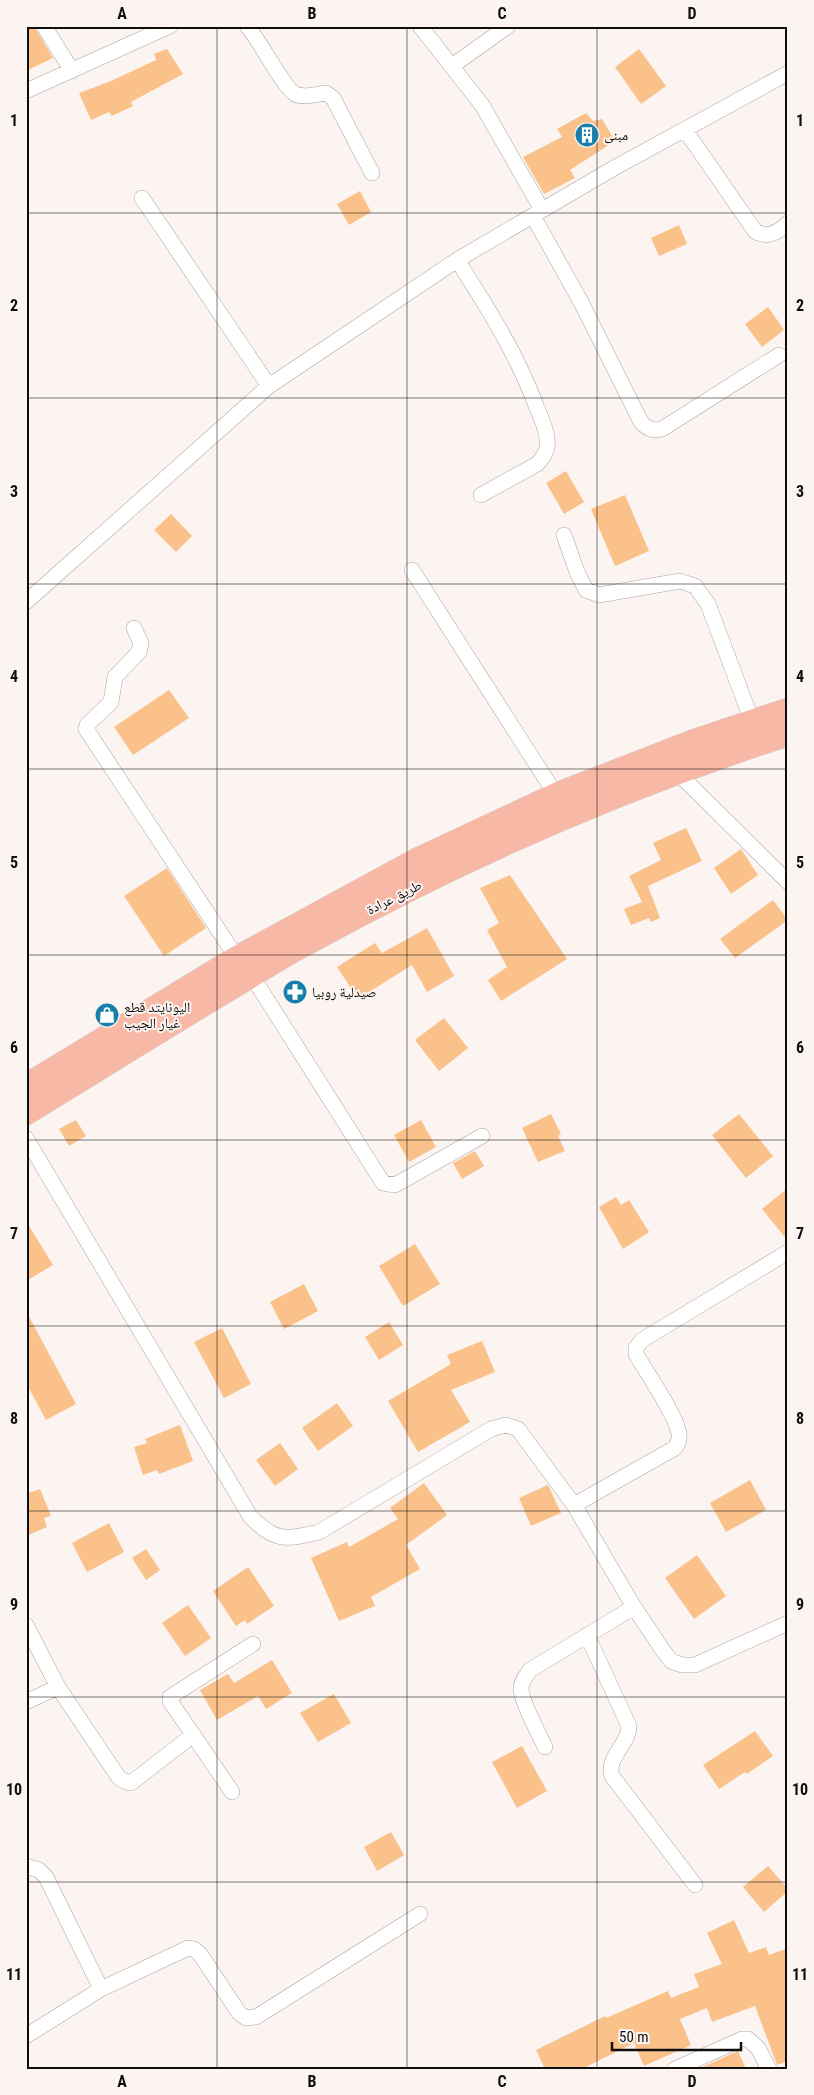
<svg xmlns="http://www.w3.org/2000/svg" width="814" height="2095" font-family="'Roboto Condensed','Noto Naskh Arabic',sans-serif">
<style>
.building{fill:#fac18a}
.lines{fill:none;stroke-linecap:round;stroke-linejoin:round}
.street-casing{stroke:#aba4a0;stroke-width:16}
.primary-casing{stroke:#d4d4d3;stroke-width:25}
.street{stroke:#fff;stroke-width:15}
.primary{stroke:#f8b8a6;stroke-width:24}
.grid{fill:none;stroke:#100e0d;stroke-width:1;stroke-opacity:0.55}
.labels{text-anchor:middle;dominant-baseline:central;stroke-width:4;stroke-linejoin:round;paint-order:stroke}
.poi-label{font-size:14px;fill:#100e0d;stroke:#fcf4f1;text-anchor:start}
.street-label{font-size:14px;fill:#100e0d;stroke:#fcf4f1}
.neatline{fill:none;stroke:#100e0d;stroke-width:2}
.grid-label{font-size:16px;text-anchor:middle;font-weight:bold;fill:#100e0d}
</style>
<rect width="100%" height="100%" fill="#fcf4f1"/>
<path class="building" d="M26,26h8l19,32 -27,13z
M167,49l16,25 -52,28 2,4 -21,10 -3,-4 -18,8 -12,-27 32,-12 45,-21 -2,-6z
M639,49l27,37 -25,18 -26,-37z
M586,113l7,8 9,-2 13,22 -45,29 5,8 -31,16 -21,-37 39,-20 -5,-8z
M360,191l11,21 -22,13 -12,-21z
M679,225l8,19 -28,12 -8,-18z
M768,307l16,23 -22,17 -17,-23z
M566,471l18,31 -20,12 -18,-31z
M625,495l24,56 -34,15 -24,-57z
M171,514l21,22 -16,16 -22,-22z
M169,690l20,28 -56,37 -19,-28z
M686,828l16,33 -54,25 12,32 -9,4 -2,-4 -18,7 -7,-16 18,-7 -13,-26 32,-16 -8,-17z
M741,849l17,26 -27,19 -17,-26z
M167,868l39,60 -42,28 -40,-60z
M510,875l57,84 -66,42 -13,-21 19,-13 -20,-37 12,-7 -19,-35z
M773,900l15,20 -53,38 -15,-19z
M427,928l27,48 -27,16 -15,-27 -54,34 -21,-32 38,-24 7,10z
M444,1018l24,30 -29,23 -24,-31z
M551,1114l10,20 -3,2 7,15 -27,11 -16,-34z
M739,1114l34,42 -27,22 -34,-43z
M76,1120l10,16 -17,10 -10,-17z
M421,1120l15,27 -27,15 -15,-27z
M475,1151l9,15 -22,13 -9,-16z
M788,1188v53l-26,-32z
M616,1197l5,8 8,-5 20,32 -26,17 -24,-42z
M26,1221l27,44 -27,16z
M415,1244l25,40 -37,22 -24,-40z
M304,1284l14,27 -34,18 -14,-27z
M26,1311l50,93 -30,16 -20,-37z
M389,1322l14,23 -24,15 -14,-23z
M222,1328l29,56 -27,14 -30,-56z
M482,1341l13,31 -44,18 19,32 -52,30 -30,-51 63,-37 -4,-9z
M337,1403l16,23 -35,25 -16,-23z
M180,1425l13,36 -34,13 -2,-4 -14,5 -9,-28 13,-4 -2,-4z
M280,1443l18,26 -23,17 -19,-26z
M750,1480l16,30 -40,22 -16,-29z
M424,1483l23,32 -41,30 14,24 -49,28 4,9 -36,15 -28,-63 36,-16 2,5 49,-28 -8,-11z
M548,1485l13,28 -30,13 -12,-28z
M40,1489l11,27 -7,2 3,9 -21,9v-42z
M109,1523l15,29 -37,20 -15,-29z
M146,1549l14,21 -14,10 -14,-22z
M697,1555l29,41 -32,23 -29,-41z
M248,1567l26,39 -27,18 -2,-4 -9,6 -23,-35z
M188,1605l23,33 -26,18 -23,-33z
M272,1660l20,33 -26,16 -8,-13 -41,24 -17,-30 28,-16 6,9z
M334,1694l17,29 -33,19 -18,-29z
M755,1731l18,25 -26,18 -2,-2 -26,17 -16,-24z
M522,1746l25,45 -30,17 -25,-46z
M391,1832l13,23 -27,16 -13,-24z
M768,1866l20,23v2l-24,21 -21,-25z
M734,1920l15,33 17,-6 3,8 19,-7v113l-11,4 -22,-59 -43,16 -5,-14 -27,11 11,26 -47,21 -10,-23 -52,26h-37l-9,-19 69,-34 1,2 62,-27 3,7 28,-11 -5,-13 28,-10 -15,-31z
M738,2051l8,18h-48z"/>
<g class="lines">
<defs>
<path id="street" d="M44,26l28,45
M247,26c12,13 37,62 48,68 8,4 22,0 31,-1l7,5 39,75
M420,26l62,79 60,105
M452,66l56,-40
M26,91l144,-65
M685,130l70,101c12,8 24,1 33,-8
M142,198l127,188
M533,216l49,88 59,118c7,7 11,9 21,7l117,-74
M457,260c31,48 60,94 80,148 5,12 12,27 10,40 -2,7 -5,11 -10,16l-56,31
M564,535l13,37 9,18 13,5 81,-14 15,5 13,18 44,117
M412,570l144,225
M26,602l243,-216 188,-126 157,-92 174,-95
M134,628l7,15 -2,9 -24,25 -4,25 -24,23 -1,4 151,229
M677,772l111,110
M252,976l131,207 12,2 87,-49
M26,1138l224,378c25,26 35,24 69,16l172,-103 15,-4 12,4 56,76 60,102 28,42 9,12 11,4h13l93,-42
M574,1505l101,-57c3,-5 5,-8 4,-14 -2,-18 -33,-62 -43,-80v-6l6,-8 146,-88
M26,1625l32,62 -32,15
M587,1635l42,91c0,19 -23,31 -17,50l83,109
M58,1687l61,91 5,3 7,2 62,-48
M545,1747c-6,-13 -24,-46 -24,-59 0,-6 5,-12 9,-18l104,-63
M232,1792l-62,-91v-4l83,-53
M26,1866l13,4 7,7 55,112
M26,2036l75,-47 87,-41 6,1 6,5 39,59 7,5 10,-1 164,-103
M675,2069l67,-30h6l10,9 11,21"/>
<path id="primary" d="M26,1086l211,-128 182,-99 137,-64 139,-54 93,-31
M26,1113c72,-44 144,-89 216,-132 21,-12 41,-26 63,-37 154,-85 315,-156 483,-210"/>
</defs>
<use href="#street" class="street-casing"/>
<use href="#primary" class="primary-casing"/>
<use href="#street" class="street"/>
<use href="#primary" class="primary"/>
</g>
<path class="grid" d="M217,26v2043M407,26v2043M597,26v2043M26,213h762M26,398h762M26,584h762M26,769h762M26,955h762M26,1140h762M26,1326h762M26,1511h762M26,1697h762M26,1882h762"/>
<defs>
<symbol id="building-disc" viewBox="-11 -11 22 22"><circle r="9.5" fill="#177fa9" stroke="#fcf4f1"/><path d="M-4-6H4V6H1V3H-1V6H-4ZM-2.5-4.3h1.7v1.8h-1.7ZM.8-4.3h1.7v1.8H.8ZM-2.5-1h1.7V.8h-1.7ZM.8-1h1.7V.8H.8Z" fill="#fff"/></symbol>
<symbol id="pharmacy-disc" viewBox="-11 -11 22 22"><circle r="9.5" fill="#177fa9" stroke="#fcf4f1"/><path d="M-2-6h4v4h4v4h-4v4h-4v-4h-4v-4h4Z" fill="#fff"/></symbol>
<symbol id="shop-disc" viewBox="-11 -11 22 22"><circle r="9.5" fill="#177fa9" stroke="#fcf4f1"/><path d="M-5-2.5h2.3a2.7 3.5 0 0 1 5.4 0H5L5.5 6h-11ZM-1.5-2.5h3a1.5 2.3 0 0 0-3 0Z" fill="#fff"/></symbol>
</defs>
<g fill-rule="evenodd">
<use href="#building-disc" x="573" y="121" width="28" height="28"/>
<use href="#pharmacy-disc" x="281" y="978" width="28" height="28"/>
<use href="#shop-disc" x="93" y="1001" width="28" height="28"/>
</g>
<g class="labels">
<g class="poi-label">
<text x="604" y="135">مبنى</text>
<text x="312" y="992">صيدلية روبيا</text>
<text x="124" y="1007">اليونايتد قطع<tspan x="124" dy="16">غيار الجيب</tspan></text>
</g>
<g class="street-label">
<text transform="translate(394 897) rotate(-27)">طريق عرادة</text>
</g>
</g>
<rect width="814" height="2095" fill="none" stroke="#fcf4f1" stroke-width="55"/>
<path d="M612 2042v8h129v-8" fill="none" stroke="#100e0d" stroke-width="2.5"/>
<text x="619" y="2042" font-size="15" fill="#100e0d" stroke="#fcf4f1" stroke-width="4" paint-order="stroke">50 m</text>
<rect x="28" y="28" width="758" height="2040" class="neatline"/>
<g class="grid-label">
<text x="122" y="19">A</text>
<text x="312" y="19">B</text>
<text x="502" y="19">C</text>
<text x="692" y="19">D</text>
<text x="14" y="126">1</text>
<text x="800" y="126">1</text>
<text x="14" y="311">2</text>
<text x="800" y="311">2</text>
<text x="14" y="497">3</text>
<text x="800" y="497">3</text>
<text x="14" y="682">4</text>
<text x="800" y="682">4</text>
<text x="14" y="868">5</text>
<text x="800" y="868">5</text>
<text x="14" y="1053">6</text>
<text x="800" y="1053">6</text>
<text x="14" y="1239">7</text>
<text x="800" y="1239">7</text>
<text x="14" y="1424">8</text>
<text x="800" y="1424">8</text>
<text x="14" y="1610">9</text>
<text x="800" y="1610">9</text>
<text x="14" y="1795">10</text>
<text x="800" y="1795">10</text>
<text x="14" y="1980">11</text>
<text x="800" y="1980">11</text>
<text x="122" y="2087">A</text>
<text x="312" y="2087">B</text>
<text x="502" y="2087">C</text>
<text x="692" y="2087">D</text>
</g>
</svg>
